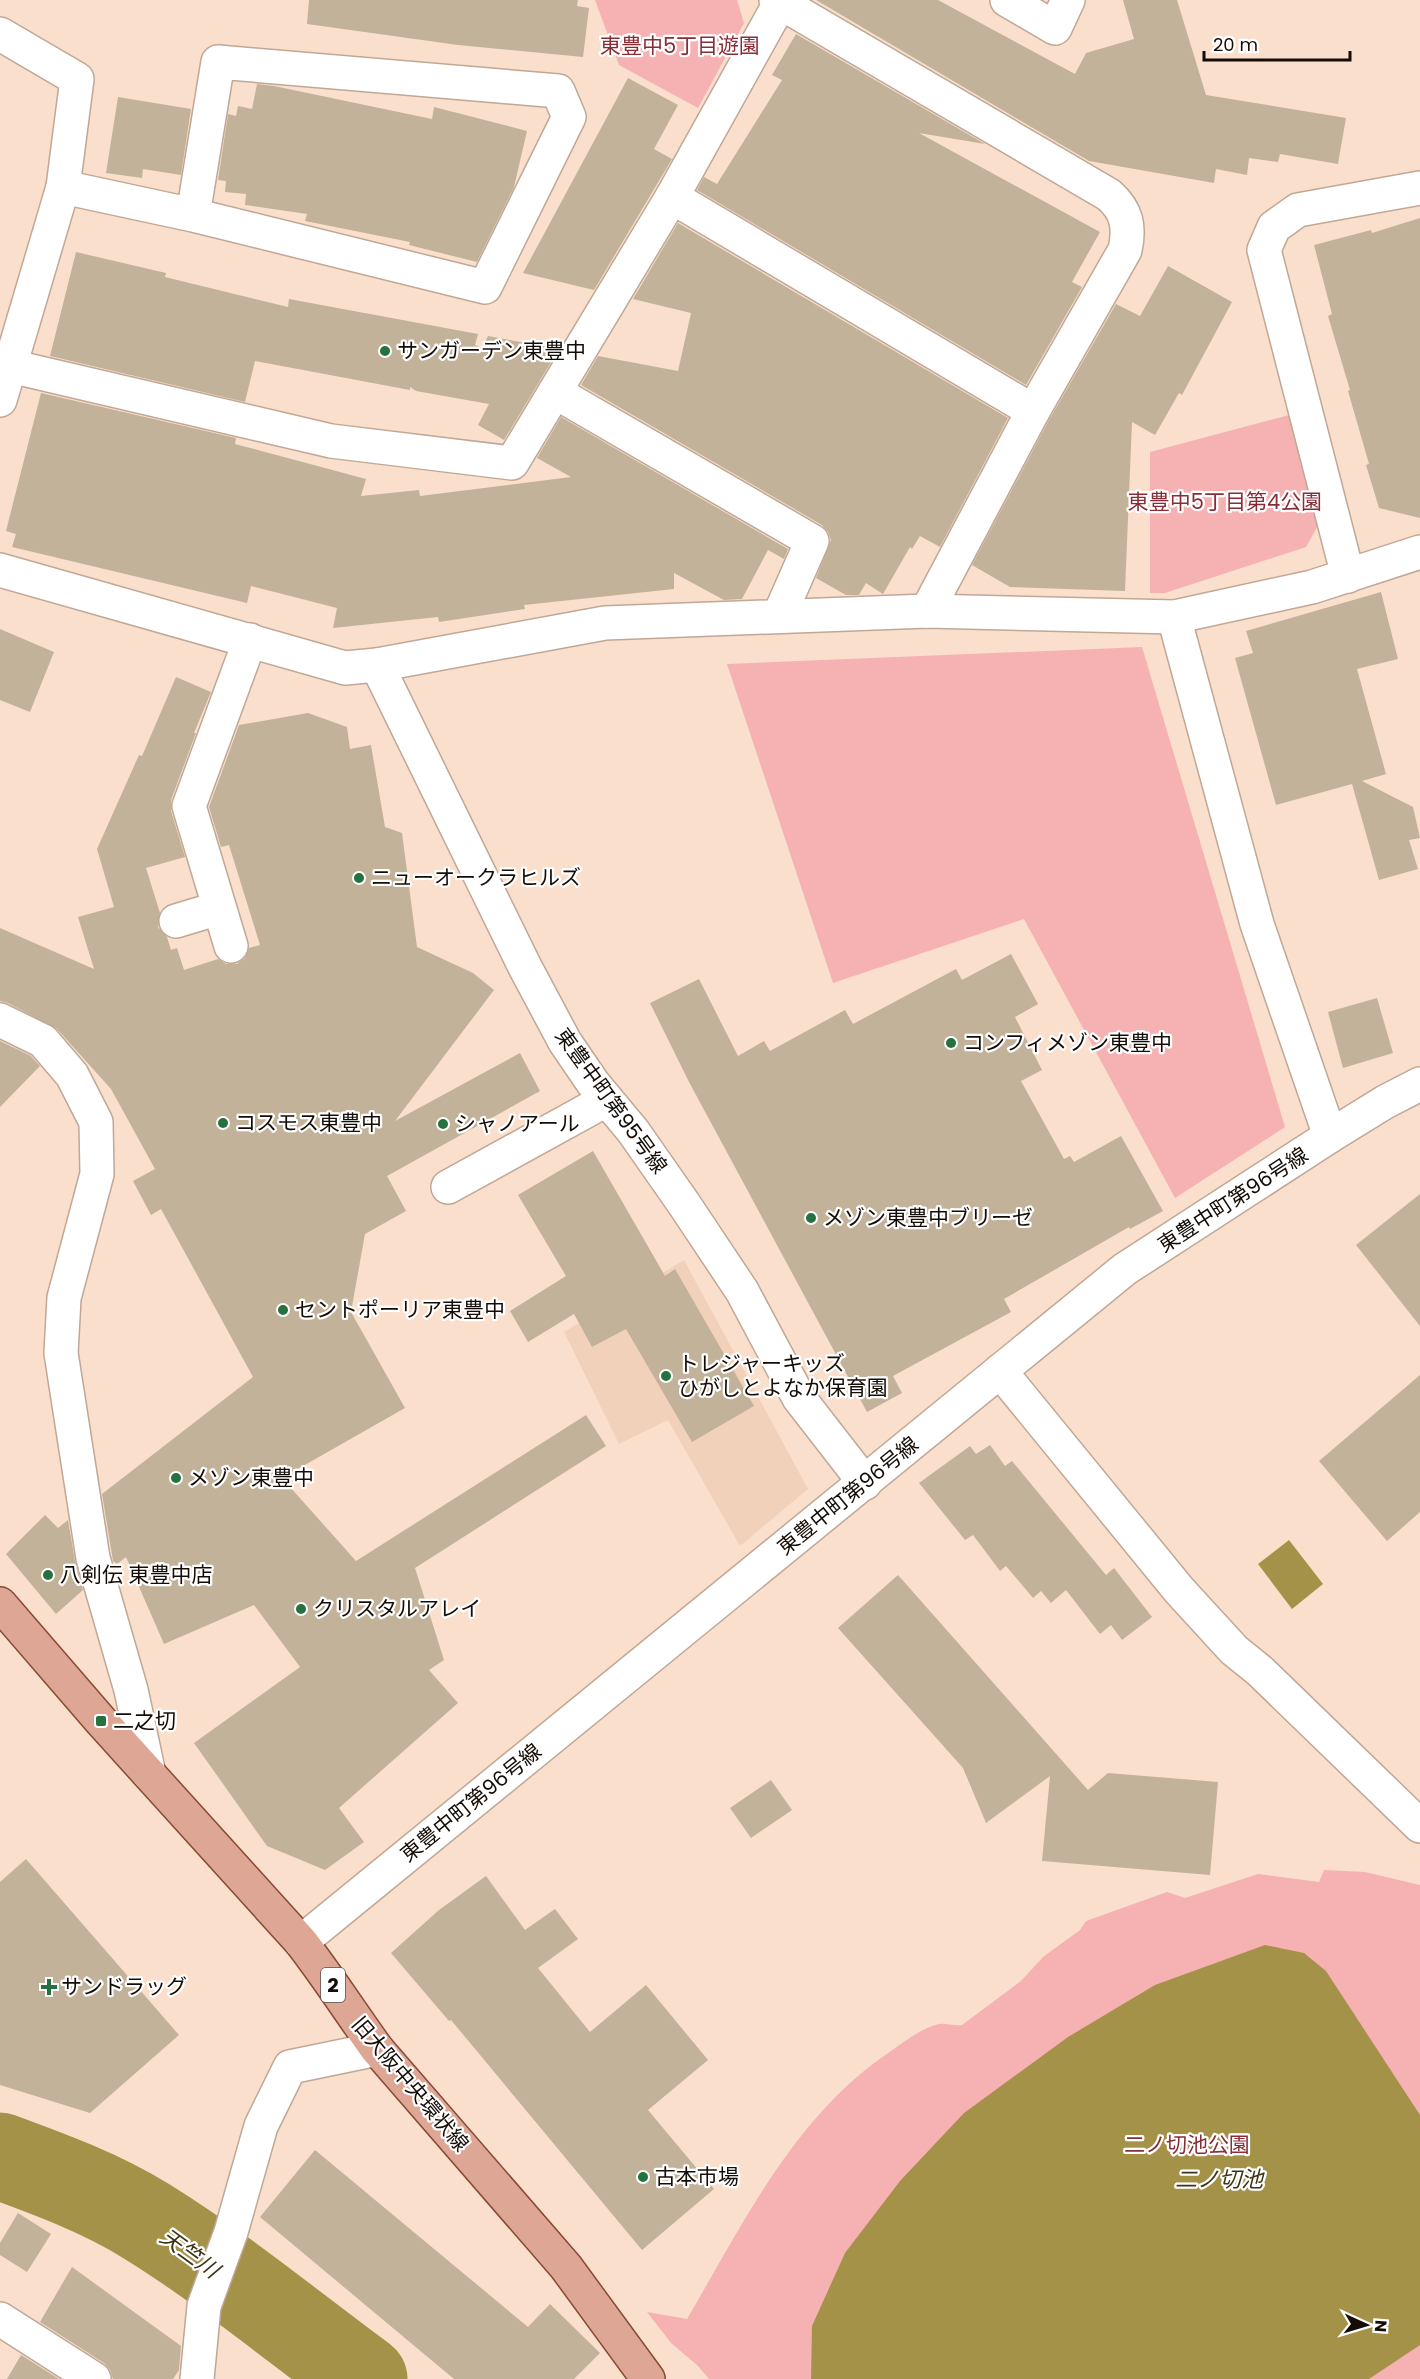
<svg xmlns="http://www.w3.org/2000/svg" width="1420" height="2379" font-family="Poppins,'Noto Sans JP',sans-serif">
  <rect width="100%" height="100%" fill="#fadfcd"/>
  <path fill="#f1d1ba" d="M684,1260L808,1489L740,1546L668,1420L619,1444L564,1332Z"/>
  <g fill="#f6b1b2">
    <path d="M595,0H737L744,23L698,108L619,65Z"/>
    <path d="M1293,414L1320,522L1306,547L1165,593H1150V452Z"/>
    <path d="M1142,647L1285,1127L1175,1198L1024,919L833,983L727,664Z"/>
    <path d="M1324,1870L1365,1872L1420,1885V2379H709L697,2365L671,2343L647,2312L687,2319C744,2222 795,2115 891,2051C905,2041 922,2028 939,2024C946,2023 954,2026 962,2025L1021,1981L1043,1957L1080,1930L1086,1921L1167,1892L1185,1898L1258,1874L1319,1882Z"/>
  </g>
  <g fill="#a59249">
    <path d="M1289,1540L1323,1584L1292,1609L1258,1564Z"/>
    <path d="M1265,1945L1304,1953L1326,1971L1420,2115V2345L1369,2379H811L812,2326L845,2253L900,2181L964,2113L1068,2037L1155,1985Z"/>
  </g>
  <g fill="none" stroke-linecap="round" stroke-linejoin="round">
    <path stroke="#a59249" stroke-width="87" d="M0,2156C49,2174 101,2193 146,2221C222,2268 292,2326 364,2379"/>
  </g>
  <g fill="#c3b29a">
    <path d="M309,0H578L577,6L589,8L583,57L458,45L307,24Z"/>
    <path d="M816,0H938L1075,74L1086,53L1134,39L1123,0H1177L1206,95L1346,118L1338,164L1280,154L1278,162L1249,158L1247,175L1216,169L1214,183L1089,161Z"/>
    <path d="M796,34L985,144L919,133L1100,232L1072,282L1082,287L1026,385L697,190L704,177L717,184L782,80L772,75Z"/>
    <path d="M628,78L678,105L654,149L672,159L594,290L523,273Z"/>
    <path d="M257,84L274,86L432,119L434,107L527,131L514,187L477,262L409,245L410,242L305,221L307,214L245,205L246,194L225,192L226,181L218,180L228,114L236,116L238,106L252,109Z"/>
    <path d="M118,97L191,109L181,175L143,169L142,178L106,173Z"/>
    <path d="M1420,218V518L1379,508L1366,465L1369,464L1348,391L1350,390L1328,316L1332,314L1314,245L1371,230L1372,233Z"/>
    <path d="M678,223L1008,418L940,547L920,536L912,549L910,547L883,594L866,583L859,595H846L816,578L831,540L828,532L822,525L581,385L598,356L678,371L691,313L633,299Z"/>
    <path d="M76,252L166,273L165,277L288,307L289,299L478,334L475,345L482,348L488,336L559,349L504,440L478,425L489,404L416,391L410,387V390L255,361L245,402L50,356Z"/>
    <path d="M1168,266L1232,302L1182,395L1179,393L1155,435L1132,422L1125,591L1010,587L972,565L1049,420L1116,304L1140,316Z"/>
    <path d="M41,393L236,438L235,444L366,479L361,496L419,490L420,496L571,477L537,458L561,417L788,549L784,559L768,550L742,599L724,600L674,573V589L524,605L525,609L439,622L438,617L333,628L337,608L251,586L247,603L12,547L16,534L6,531Z"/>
    <path d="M1381,592L1398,659L1357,669L1386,774L1362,781L1413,807L1420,838L1409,840L1418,869L1379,880L1352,784L1276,805L1235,658L1253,653L1246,631Z"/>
    <path d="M0,629L54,652L30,712L0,700Z"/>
    <path d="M176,677L211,692L194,733H196L171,800V811L185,857L146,868L160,913L158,927L167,937L171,950L177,948L184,970L218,959L226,964H237L245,958L249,948L260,945L229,845L221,847L209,807L239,725L308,713L347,727L350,749L371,745L385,827L402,833L417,947L473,973L494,990L395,1121L520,1053L540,1091L387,1176L406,1211L365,1234L351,1312L405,1408L282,1478L356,1561L586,1415L606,1446L415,1568L444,1660L429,1670L458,1703L339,1808L364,1842L325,1870L267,1846L194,1743L300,1667L254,1605L164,1644L126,1557L117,1564L113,1561L102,1494L253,1377L161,1209L151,1215L133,1181L155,1169L111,1089L57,1029L8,1003L0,1001V928L94,969L78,917L114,907L97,849L139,755L142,756Z"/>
    <path d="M1011,954L1038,1004L1015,1017L1042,1070L1021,1081L1064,1159L1070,1156L1074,1162L1121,1136L1163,1211L1130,1229L1129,1227L1004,1299L1011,1312L893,1376L902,1393L867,1412L689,1082L650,1003L699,979L738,1056L764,1041L770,1051L845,1010L853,1024L956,969L962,980Z"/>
    <path d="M1377,998L1393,1053L1343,1068L1328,1012Z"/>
    <path d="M0,1041L31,1056L40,1066L0,1107Z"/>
    <path d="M593,1151L665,1276L675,1269L754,1406L692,1442L626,1329L592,1347L574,1314L528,1342L510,1311L566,1276L518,1195Z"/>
    <path d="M1420,1194V1326L1356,1245Z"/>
    <path d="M1420,1375V1512L1387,1541L1319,1461Z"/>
    <path d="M990,1445L1005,1466L1012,1461L1106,1575L1114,1568L1152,1617L1122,1640L1111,1625L1100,1634L1066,1590L1051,1603L1041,1591L1033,1598L1006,1566L1000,1571L973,1535L965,1540L919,1483L970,1446L976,1454Z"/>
    <path d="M45,1515L58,1528L68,1520L75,1561L83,1590L56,1614L6,1554Z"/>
    <path d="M898,1575L1088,1790L1108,1773L1218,1782L1210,1875L1042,1861L1050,1776L986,1823L963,1768L838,1628Z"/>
    <path d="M771,1780L792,1810L751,1838L730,1808Z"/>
    <path d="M26,1859L179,2035L90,2113L0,2085V1882Z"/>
    <path d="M486,1876L525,1930L555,1909L578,1939L538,1968L590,2032L646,1985L708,2060L648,2110L714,2189L642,2250L451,2020L449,2021L391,1953L439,1910Z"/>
    <path d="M315,2150L528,2327L550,2304L600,2353L574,2379H454L260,2217Z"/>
    <path d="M18,2213L51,2234L27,2272L0,2255V2243Z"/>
    <path d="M72,2267L181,2346L179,2370L173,2379H113L110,2370L104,2363L40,2322Z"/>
    <path d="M21,2355L59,2379H7Z"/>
  </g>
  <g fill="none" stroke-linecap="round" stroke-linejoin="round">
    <g stroke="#c0a796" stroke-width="36">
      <g id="minor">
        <path d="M776,0L1109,195C1127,211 1130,227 1125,250L1033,411L927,611"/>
        <path d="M1007,0L1055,28L1068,0"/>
        <path d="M0,34L77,79L63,187L0,400"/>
        <path d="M63,187L193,215L485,287L569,117L558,91L218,62L193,215"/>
        <path d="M672,197L1033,411"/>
        <path d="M10,366L331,441L512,463L672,197L780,3"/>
        <path d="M555,392L812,541L779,616"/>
        <path d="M0,570L345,668L377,665L605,623L927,611L1174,617L1312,587L1420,552"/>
        <path d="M1348,576L1264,250L1274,227L1298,210L1420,188"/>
        <path d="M1174,617L1257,924L1330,1136"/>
        <path d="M377,665L525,967L565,1042L593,1083L633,1131L684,1204L742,1291L799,1398L865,1483"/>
        <path d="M176,921L219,908"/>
        <path d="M231,946L189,806L250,640"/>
        <path d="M0,1020L43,1041L72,1075L96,1122L97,1174L64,1298L61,1353L93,1558L131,1690L149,1774"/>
        <path d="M448,1187L606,1100"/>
        <path d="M1000,1371L1179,1590L1234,1650L1260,1671L1420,1826"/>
        <path d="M0,2319L94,2379"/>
        <path d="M197,2379L204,2306L231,2232L261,2126L290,2067L377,2049"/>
      </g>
    </g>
    <g stroke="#c0a796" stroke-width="36">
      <path id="tertiary" d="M301,1942L1125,1269L1330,1136L1385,1102L1420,1084"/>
    </g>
    <g stroke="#884935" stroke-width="36">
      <path id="primary" d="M0,1604L101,1721L301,1942C328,1977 351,2013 377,2049L566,2267L648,2379"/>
    </g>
    <use href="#minor" stroke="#fff" stroke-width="33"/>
    <use href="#tertiary" stroke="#fff" stroke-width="33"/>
    <use href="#primary" stroke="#dda695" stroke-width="33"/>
  </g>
  <g fill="#257140" stroke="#fff" stroke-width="2">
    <circle cx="385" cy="351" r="6"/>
    <circle cx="359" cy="878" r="6"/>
    <circle cx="951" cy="1043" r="6"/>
    <circle cx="223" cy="1123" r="6"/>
    <circle cx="443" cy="1124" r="6"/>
    <circle cx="811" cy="1218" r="6"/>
    <circle cx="283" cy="1310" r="6"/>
    <circle cx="666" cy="1376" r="6"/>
    <circle cx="176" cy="1478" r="6"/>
    <circle cx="48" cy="1575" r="6"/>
    <circle cx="301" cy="1609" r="6"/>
    <rect x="95" y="1715" width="12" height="12" rx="3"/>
    <path d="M46 1978h6v6h6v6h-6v6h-6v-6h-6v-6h6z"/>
    <circle cx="643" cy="2177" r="6"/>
  </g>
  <g text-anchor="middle" stroke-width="4.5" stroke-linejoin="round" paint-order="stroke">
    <rect fill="#fff" stroke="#5a5551" stroke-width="1.5" x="321" y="1968" width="24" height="34" rx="4.5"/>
    <g font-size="20" font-weight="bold" fill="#140c06">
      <text x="333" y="1992">2</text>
    </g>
    <g font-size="21" fill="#892c36" stroke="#fff">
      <text x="680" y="53">東豊中5丁目遊園</text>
      <text x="1225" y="509">東豊中5丁目第4公園</text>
      <text x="1187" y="2152">二ノ切池公園</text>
    </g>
    <g font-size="21" fill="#140c06" stroke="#fff" text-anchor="start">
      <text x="397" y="358">サンガーデン東豊中</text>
      <text x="371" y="885">ニューオークラヒルズ</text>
      <text x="963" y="1050">コンフィメゾン東豊中</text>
      <text x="235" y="1130">コスモス東豊中</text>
      <text x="455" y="1131">シャノアール</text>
      <text x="823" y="1225">メゾン東豊中ブリーゼ</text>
      <text x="295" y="1317">セントポーリア東豊中</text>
      <text x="678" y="1371">トレジャーキッズ<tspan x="678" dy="24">ひがしとよなか保育園</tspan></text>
      <text x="188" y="1485">メゾン東豊中</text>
      <text x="60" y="1582">八剣伝 東豊中店</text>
      <text x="313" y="1616">クリスタルアレイ</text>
      <text x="113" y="1728">二之切</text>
      <text x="61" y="1994">サンドラッグ</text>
      <text x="655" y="2184">古本市場</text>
    </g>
    <g font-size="21" fill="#140c06" stroke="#fff">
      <text transform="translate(611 1101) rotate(54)" y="7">東豊中町第95号線</text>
      <text transform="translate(1233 1200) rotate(-33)" y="7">東豊中町第96号線</text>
      <text transform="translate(848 1496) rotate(-39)" y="7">東豊中町第96号線</text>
      <text transform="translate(471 1803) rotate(-39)" y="7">東豊中町第96号線</text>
      <text transform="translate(410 2084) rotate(50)" y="7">旧大阪中央環状線</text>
    </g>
    <g font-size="22" font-style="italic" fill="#3d3413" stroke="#fff">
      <text x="1219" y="2187">二ノ切池</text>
      <text transform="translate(190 2253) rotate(36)" y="8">天竺川</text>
    </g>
  </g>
  <g transform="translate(1366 2325) rotate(94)" stroke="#ffffff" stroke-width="4.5" paint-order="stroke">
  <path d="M0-4.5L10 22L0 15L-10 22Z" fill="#140c06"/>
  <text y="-9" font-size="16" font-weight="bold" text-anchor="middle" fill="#140c06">N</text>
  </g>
  <path d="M1204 51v9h146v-9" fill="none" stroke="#140c06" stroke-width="3"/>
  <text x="1213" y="51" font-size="18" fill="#140c06" stroke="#ffffff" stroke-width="4.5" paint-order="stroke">20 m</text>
</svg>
